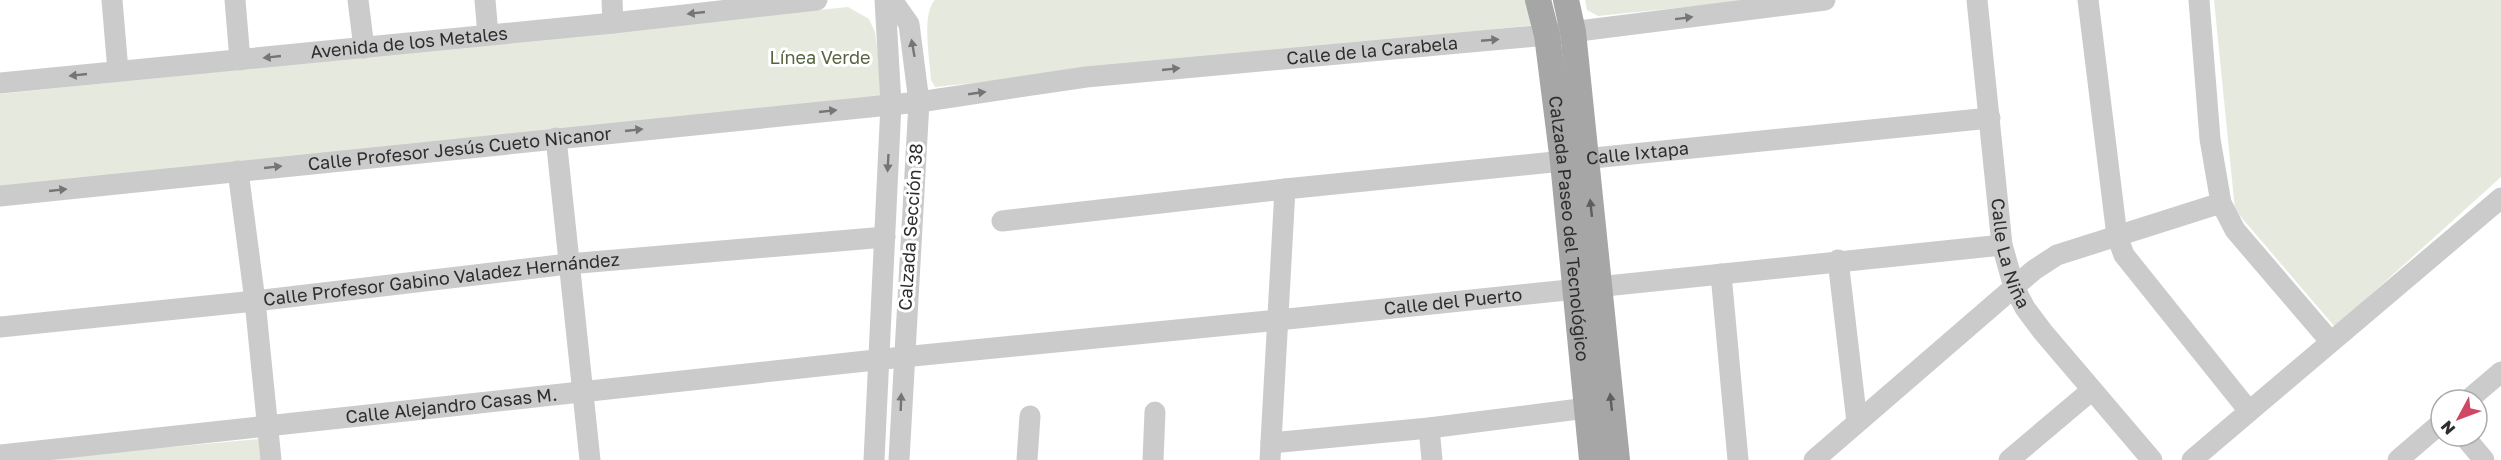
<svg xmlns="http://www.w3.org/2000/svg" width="2501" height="460" font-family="'Golos Text',sans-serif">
  <rect width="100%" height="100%" fill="#fff"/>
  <g fill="#e6eade">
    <path d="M935,0H1527L1535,25L935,87L931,80C930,60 921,14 935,0Z"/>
    <path d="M1585,0H1755L1598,16L1587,10Z"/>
    <path d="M2214,0H2501V177L2335,327L2235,210Z"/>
    <path d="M848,7L869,19L875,32L884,100L0,188V94Z"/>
    <path d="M259,439L261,460H30Z"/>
  </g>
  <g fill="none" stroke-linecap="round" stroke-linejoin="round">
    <g stroke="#cbcbcb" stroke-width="21">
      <path d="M112,0L118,71"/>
      <path d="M235,0L240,60"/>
      <path d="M358,0L364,48"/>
      <path d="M485,0L488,35"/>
      <path d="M612,0L613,23"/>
      <path d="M892,0L909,24L919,102L899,460"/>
      <path id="s1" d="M1977,0L2002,245L2014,287L2025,308L2043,332L2152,460"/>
      <path d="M2088,0L2117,236L2124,255L2249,411"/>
      <path d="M2199,0L2210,139L2221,203L2235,230L2330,341"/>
      <path id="s2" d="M0,83L613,23L817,0"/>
      <path d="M556,138L590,460"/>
      <path d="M238,171L255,301L271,460"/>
      <path id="s3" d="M0,196L919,102L1086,77L1547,35L1825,0"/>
      <path id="s4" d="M1002,221L1285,189L1990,118"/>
      <path d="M1838,260L1857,422"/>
      <path d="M1721,274L1738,460"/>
      <path id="s5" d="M0,327L255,301L568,264L885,237"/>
      <path d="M2468,400L2501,372"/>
      <path d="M1429,428L1432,460"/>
      <path d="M2464,436L2484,460"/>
      <path d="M1271,443L1429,428L1587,408"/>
      <path id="s6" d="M0,455L903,357L1278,320L2002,245"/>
      <path d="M874,460L891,104L885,0"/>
      <path d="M1027,460L1030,416"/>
      <path d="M1153,460L1155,412"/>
      <path d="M1270,460L1285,189"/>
      <path d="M1814,460L2034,270L2057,255L2221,203"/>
      <path d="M2009,460L2092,390"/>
      <path d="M2192,460L2501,198"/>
      <path d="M2398,460L2441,423"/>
    </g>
    <g stroke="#a6a6a6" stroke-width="26">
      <path id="s7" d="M1538,0L1547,35L1563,162L1592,460"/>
      <path d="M1566,0L1573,32L1617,460"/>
    </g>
  </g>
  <defs><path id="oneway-solid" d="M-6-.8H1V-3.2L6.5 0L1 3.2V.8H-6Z" transform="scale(1.5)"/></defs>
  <g fill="#757575">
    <use href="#oneway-solid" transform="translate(696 13) rotate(174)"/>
    <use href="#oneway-solid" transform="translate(1684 18) rotate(-7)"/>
    <use href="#oneway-solid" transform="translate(1490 40) rotate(-5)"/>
    <use href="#oneway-solid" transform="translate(913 48) rotate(-100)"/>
    <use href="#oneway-solid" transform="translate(272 57) rotate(174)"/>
    <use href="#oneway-solid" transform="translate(1171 69) rotate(-6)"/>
    <use href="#oneway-solid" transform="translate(78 75) rotate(174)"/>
    <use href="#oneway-solid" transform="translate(977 93) rotate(-8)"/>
    <use href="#oneway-solid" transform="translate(828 111) rotate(-6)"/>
    <use href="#oneway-solid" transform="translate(634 130) rotate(-6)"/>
    <use href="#oneway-solid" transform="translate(888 163) rotate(93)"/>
    <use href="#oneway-solid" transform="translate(273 167) rotate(-6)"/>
    <use href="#oneway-solid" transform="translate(58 190) rotate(-6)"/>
    <use href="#oneway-solid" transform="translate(901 402) rotate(-88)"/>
  </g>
  <g fill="#5e5e5e">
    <use href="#oneway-solid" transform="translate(1591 208) rotate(-96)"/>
    <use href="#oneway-solid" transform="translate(1611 402) rotate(-96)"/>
  </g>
  <g text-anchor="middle" stroke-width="6" stroke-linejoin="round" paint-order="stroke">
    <g font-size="18" fill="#2e2e2e" stroke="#fff">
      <text dy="6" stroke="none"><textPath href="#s2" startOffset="411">Avenida de los Metales</textPath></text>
      <text dy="6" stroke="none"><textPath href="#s3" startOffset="1380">Calle de la Carabela</textPath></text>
      <text dy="6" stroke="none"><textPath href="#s3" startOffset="462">Calle Profesor Jesús Cueto Nicanor</textPath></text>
      <text dy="6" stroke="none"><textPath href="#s4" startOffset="639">Calle Ixtapa</textPath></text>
      <text transform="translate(911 227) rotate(-86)" y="6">Calzada Sección 38</text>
      <text dy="6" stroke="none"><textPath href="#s7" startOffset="231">Calzada Paseo del Tecnológico</textPath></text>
      <text dy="6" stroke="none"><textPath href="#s1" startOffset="256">Calle La Niña</textPath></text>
      <text dy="6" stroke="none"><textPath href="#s5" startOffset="444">Calle Profesor Gabino Valadez Hernández</textPath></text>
      <text dy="6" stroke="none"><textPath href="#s6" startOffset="1461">Calle del Puerto</textPath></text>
      <text dy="6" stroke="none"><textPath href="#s6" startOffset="454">Calle Alejandro Casas M.</textPath></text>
    </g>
    <g font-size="18" fill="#566441" stroke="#fff">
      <text x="820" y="64">Línea Verde</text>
    </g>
  </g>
  <g transform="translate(2459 418) rotate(229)"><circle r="28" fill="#ffffff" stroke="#ababab" stroke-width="1.5"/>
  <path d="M0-4.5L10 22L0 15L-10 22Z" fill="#cf4763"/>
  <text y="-9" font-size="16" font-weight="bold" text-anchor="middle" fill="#2e2e2e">N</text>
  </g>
</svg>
